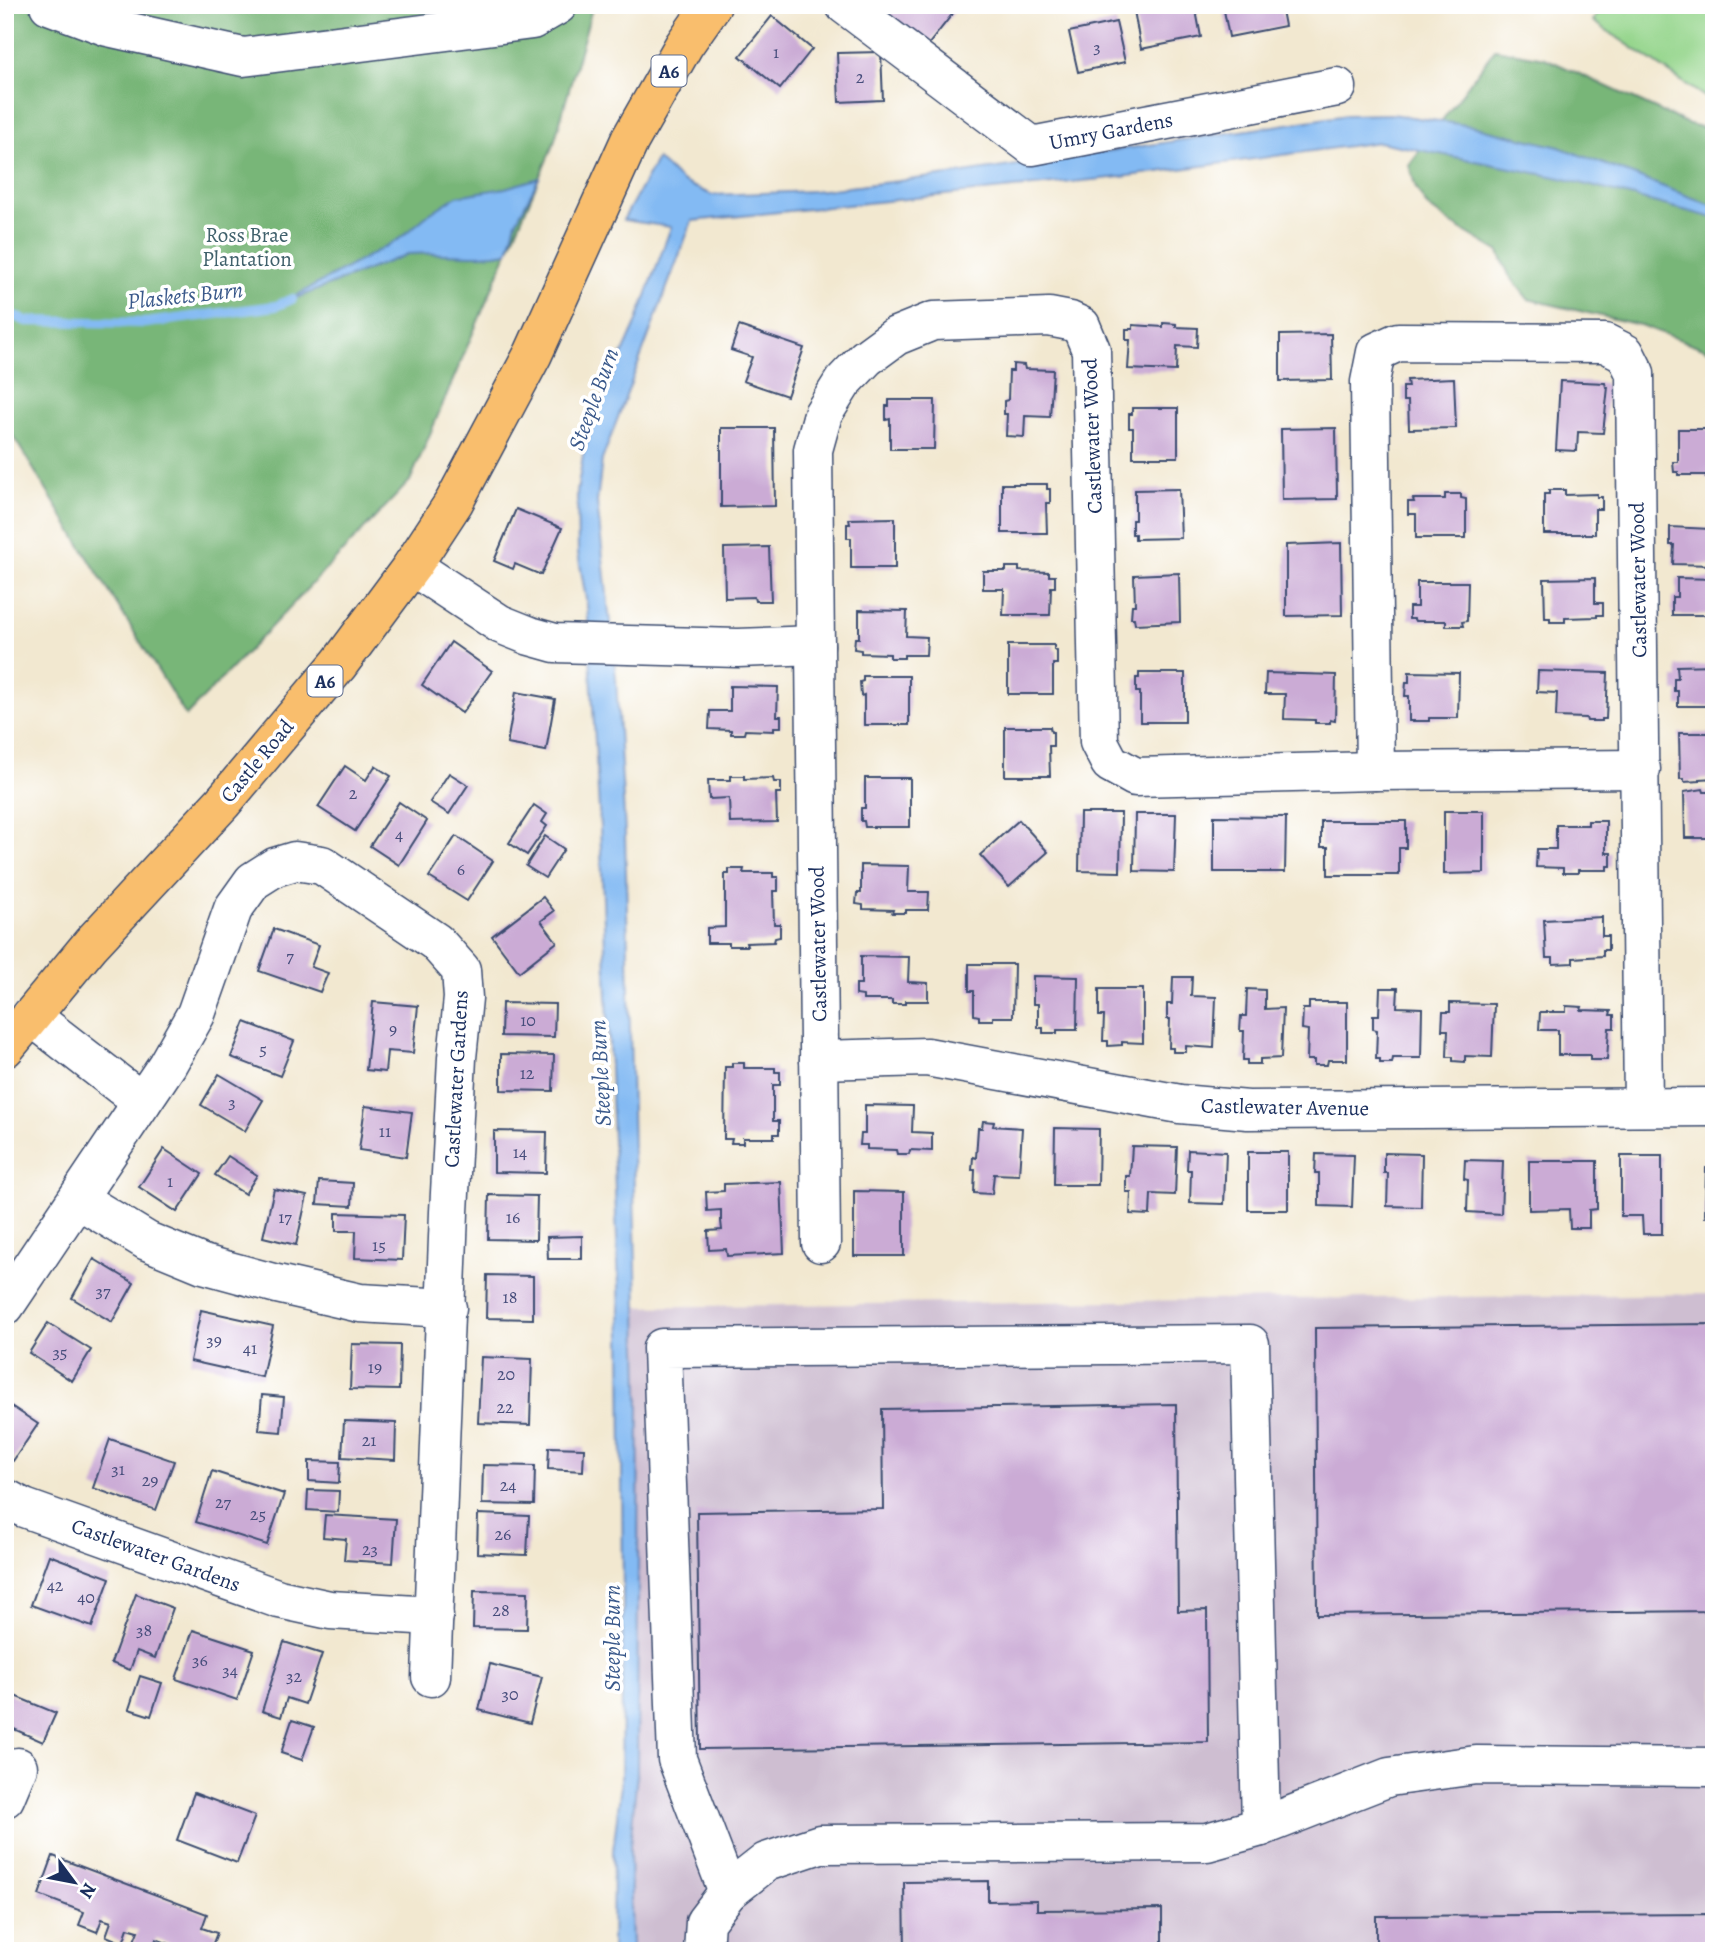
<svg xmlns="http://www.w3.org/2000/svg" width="1719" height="1956" font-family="Alegreya,serif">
  <rect width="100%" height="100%" fill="#fff"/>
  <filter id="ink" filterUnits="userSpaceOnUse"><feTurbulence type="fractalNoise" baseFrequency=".0143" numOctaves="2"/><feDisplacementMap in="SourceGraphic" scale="14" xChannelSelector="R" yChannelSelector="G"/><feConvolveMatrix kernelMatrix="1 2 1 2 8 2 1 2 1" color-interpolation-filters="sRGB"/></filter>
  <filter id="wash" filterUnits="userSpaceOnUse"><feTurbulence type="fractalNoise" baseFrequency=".00686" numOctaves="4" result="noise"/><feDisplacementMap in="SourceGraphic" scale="28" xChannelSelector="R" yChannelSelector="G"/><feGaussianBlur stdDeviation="1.57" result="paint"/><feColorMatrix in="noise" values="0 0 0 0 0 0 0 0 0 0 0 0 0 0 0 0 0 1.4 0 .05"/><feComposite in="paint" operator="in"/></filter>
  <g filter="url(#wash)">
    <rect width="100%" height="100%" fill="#f2e8d0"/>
    <path fill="#cebed1" d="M1714,1294V1951H612L613,1851L621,1790L625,1307Z"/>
    <path fill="#95d58c" stroke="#588275" stroke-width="2" d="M1603,5H1714V103L1593,21Z"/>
    <g fill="#78b678" stroke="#4a726b" stroke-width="2">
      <path d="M5,5H593L554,143L410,481L186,716L5,423Z"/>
      <path d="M1495,49L1545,58L1686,123L1714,131V352L1640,325L1528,299L1509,275L1499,252L1452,224L1427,206L1416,188L1409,165Z"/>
    </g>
    <g fill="#83baf3" stroke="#4f74a8" stroke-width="2">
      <path d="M1391,114L1472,126L1559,147L1714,206V218L1561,178L1379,142L1121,177L692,221L602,460L597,502L616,678L625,833L639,1387L637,1774L630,1846L632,1951H612L613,1851L621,1784L623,1602L621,1336L600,827L587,605L578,553L577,492L583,455L596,413L635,326L671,227L623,220L657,159L683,182L712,195L815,191L957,174L1347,115Z"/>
      <path d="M539,178L516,222L508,252C473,259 442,251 408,254L281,304L399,239L429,214L457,196L505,188Z"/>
    </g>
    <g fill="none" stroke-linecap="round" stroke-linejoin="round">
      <path stroke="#83baf3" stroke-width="10" d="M5,312L26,321L146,323L276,306L292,299"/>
    </g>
    <g id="blocks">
      <g fill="#cbabd5">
        <path d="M877,5H954L957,8L928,45Z"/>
        <path d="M1133,5H1195L1201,37L1141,49Z"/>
        <path d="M1223,5H1281L1285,26L1229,37Z"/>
        <path d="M772,16L812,49L780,89L740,56Z"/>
        <path d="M1116,22L1125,62L1078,72L1069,32Z"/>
        <path d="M881,52L883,100L839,102L837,53Z"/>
        <path d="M1163,323L1176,324V327L1198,328L1197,347L1177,346L1176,371L1128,369L1130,340H1126V329H1133V325L1163,327Z"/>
        <path d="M739,326L804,348L787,396L743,381L752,357L731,350Z"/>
        <path d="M1331,334L1332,380L1280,381V335Z"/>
        <path d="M1013,364L1024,365L1025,369L1053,370L1050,417L1025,416L1024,437L1006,436L1007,414H1004V401L1008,400L1009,371H1013Z"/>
        <path d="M1454,378L1456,428L1409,429L1408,401H1403V387H1408L1407,380Z"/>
        <path d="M1560,381L1605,383L1606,387H1608L1603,433L1578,432L1577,451L1556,450Z"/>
        <path d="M889,400H935L934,449H890V419L886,420V406H889Z"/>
        <path d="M1132,408H1178V457H1133V428H1129V414H1132Z"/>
        <path d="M721,428H774L775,506L721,507Z"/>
        <path d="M1336,428L1337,499L1282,500L1281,429Z"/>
        <path d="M1678,429H1714V478H1706L1707,475H1678V472H1674L1673,462H1678Z"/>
        <path d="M1002,484H1047V489H1050V503H1046L1047,533H1002Z"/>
        <path d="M1179,489L1181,538L1135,539V534H1132V520H1135V490Z"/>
        <path d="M1549,490H1565V495L1597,494V497H1602V509H1595V534H1544V494H1549Z"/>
        <path d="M1445,494H1461V498L1466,499V538H1416V514H1408V502H1414L1413,499H1445Z"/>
        <path d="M516,509L562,528L541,575L515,564L513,569L494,561Z"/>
        <path d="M895,518V568H851V538H847V524H850L849,519Z"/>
        <path d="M1711,524H1714V565L1673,564L1674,545H1670V527L1710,529Z"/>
        <path d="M1341,543L1342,615L1286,616V545Z"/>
        <path d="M769,547L771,601H755L754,597L725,598L724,548Z"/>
        <path d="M1006,567H1019V571L1049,572V576H1055V587H1051L1050,615H1003L1004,589H983V571H1006Z"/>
        <path d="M1179,573L1180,622L1135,624L1134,618H1131L1132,605H1135L1134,575Z"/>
        <path d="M1595,578V603H1603V615H1597V617L1565,618V622H1550V618H1545L1544,579Z"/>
        <path d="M1677,578L1714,579V615H1672V597H1677Z"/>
        <path d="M1417,582H1468L1467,621L1462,622L1463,626H1446V621H1415L1414,619H1409V607H1417Z"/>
        <path d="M859,610L907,611L906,636L927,637L926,655H904V658H890V654L861,653V650L854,649L855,638H859Z"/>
        <path d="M451,642L492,671L462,713L422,685Z"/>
        <path d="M1008,645H1054V650L1057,651V664H1053V694H1008Z"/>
        <path d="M1714,665V706H1678V691H1674V678H1678L1677,666Z"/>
        <path d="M1538,671L1608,673L1606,719H1602V721H1587L1586,718L1556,717L1557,693L1537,692Z"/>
        <path d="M1409,672L1459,673L1458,718H1429V721H1409V696H1405L1406,682H1409Z"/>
        <path d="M1139,673H1185V722H1140V692H1136V678H1139Z"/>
        <path d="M1266,673L1336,675L1335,721L1330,720V723H1315V720L1284,719L1285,694H1265Z"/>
        <path d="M863,676H909V725H864V695L861,696L860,682L863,681Z"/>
        <path d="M730,686L778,687L777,716H781V727H774V731L745,730L744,734H731V730L709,729L710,711H730Z"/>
        <path d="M516,692L555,699L546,751L507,744Z"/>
        <path d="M1005,727H1050L1051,732H1053V746H1049L1050,776H1005Z"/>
        <path d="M1679,733H1714V778L1700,779V781L1684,782V779H1680Z"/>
        <path d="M345,766L366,780L375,766L391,776L355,831L318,807Z"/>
        <path d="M449,773L468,785L449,814L430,802Z"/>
        <path d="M731,776H744V779L773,778L774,782H781V793H776L777,822L730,823L729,798L709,799L708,780H731Z"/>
        <path d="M865,778H910V827H865L864,821H861V808H865Z"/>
        <path d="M1703,789L1704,792H1714V838H1685L1684,792Z"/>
        <path d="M399,802L427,821L399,865L370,846Z"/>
        <path d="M534,805L547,814L542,822L547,826L527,855L509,843Z"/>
        <path d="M1444,811H1484V873L1444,874Z"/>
        <path d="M1080,813H1121L1120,872L1079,871Z"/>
        <path d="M1135,814H1176L1174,872L1134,871Z"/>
        <path d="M1214,816L1286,817L1285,872H1214Z"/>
        <path d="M1019,820L1048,852L1009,887L980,855Z"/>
        <path d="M1321,821H1406V848H1399V875H1328V847H1321Z"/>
        <path d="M1588,821H1606V853H1611V866H1607V870H1578V873H1563V868L1536,867L1537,849H1556V825H1588Z"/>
        <path d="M456,836L493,861L467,901L429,877Z"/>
        <path d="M545,836L564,849L545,878L526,866Z"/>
        <path d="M861,865L909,866L908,892H929L928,910H906V913H892L893,910L863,909V905L856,904L857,893H861Z"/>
        <path d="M729,869H744L743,873H773V877H778V891H773L774,924H780V937L775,938L774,942L746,943L747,946H729V943H707V928L725,927V874H729Z"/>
        <path d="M543,897L554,911L541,921L557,942L519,972L492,936Z"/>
        <path d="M1602,917V936H1608V950H1603V956L1573,958V963L1553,964V958H1546L1544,920Z"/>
        <path d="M274,929L319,945L311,967L328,973L320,992L259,971Z"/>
        <path d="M861,956L909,957L908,982L928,983V1001H905V1004H892V1000H863V996L856,995V984H861Z"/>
        <path d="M969,964H1014L1013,1017H993V1020H979V1016L974,1015V991H969Z"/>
        <path d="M1033,976L1078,977L1077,1030H1057V1033H1043V1028H1038V1004H1033Z"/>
        <path d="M1173,977H1192L1191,996L1216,997L1214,1048L1186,1046V1052H1173V1048H1169L1170,1019H1167V1004H1172Z"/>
        <path d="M1380,988H1398L1397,1007L1422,1008L1421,1058H1393L1392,1063H1380V1059H1376L1377,1030L1373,1029V1015H1379Z"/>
        <path d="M1099,989H1143V1043L1122,1042V1045L1108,1046V1041H1103L1104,1016H1099Z"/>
        <path d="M1247,989L1265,990V1009L1283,1008L1281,1058L1260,1059V1064H1247V1060H1243L1244,1031H1240L1241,1016H1246Z"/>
        <path d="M373,1002L418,1006L413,1053L387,1051L385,1072L366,1070Z"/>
        <path d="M1309,1002H1347V1060H1328L1327,1065H1314V1060H1307L1308,1030L1302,1029L1303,1009H1309Z"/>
        <path d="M502,1003L555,1004L554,1037L501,1036Z"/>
        <path d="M1450,1003L1494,1004L1492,1057L1465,1056V1062L1453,1061V1057H1447L1448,1030H1442L1443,1012H1450Z"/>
        <path d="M1566,1006L1582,1007L1581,1010L1611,1011L1610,1015H1614V1028H1609L1607,1060H1590V1055H1558V1030H1539L1540,1012H1566Z"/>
        <path d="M245,1022L294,1041L280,1076L231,1057Z"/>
        <path d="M501,1054L554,1055L553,1091L501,1090Z"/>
        <path d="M732,1063H744V1068H775V1072H780V1085H773V1121H779V1134H774V1138H743V1143H731L732,1139H724L725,1067H732Z"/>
        <path d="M219,1074L263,1100L245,1131L201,1105Z"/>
        <path d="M865,1105L913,1106L912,1132L932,1133V1151L910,1150L909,1154H897L896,1150L867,1149V1145H860L861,1134H865Z"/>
        <path d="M365,1106L412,1112L406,1157L359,1150Z"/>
        <path d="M983,1121L994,1122L993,1126L1022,1128L1019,1175L994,1174L992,1194L974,1193L975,1170H972L973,1157L976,1158L978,1128H982Z"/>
        <path d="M1055,1128L1099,1129L1098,1185H1054Z"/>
        <path d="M494,1131L547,1132L546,1173L494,1172Z"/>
        <path d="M1132,1146L1177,1147L1175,1195L1151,1194L1150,1215L1130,1214L1131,1192H1126V1176H1130Z"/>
        <path d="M164,1149L202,1174L177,1212L139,1187Z"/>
        <path d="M1188,1150L1226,1152L1224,1204L1190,1203L1191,1170H1187Z"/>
        <rect x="1248" y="1152" width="40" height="58"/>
        <path d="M1384,1153L1422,1154L1421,1207L1387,1206L1388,1173H1384Z"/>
        <path d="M1316,1154L1354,1155L1352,1207L1319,1206V1173H1315Z"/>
        <path d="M228,1156L257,1175L245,1194L215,1175Z"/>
        <path d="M1621,1156H1662V1234H1643L1642,1216H1621Z"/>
        <path d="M1465,1160L1503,1161L1501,1214L1467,1212L1468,1180L1464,1179Z"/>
        <path d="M1529,1161H1597V1209L1589,1210V1228H1570L1569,1209L1529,1210Z"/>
        <path d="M1706,1168H1714V1217H1705Z"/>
        <path d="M319,1181L353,1183L352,1206L317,1204Z"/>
        <path d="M781,1182L784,1253L727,1256L726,1249L709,1250L708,1231L722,1230L721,1221V1210L707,1211L706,1192L724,1191V1184Z"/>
        <path d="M274,1189L307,1196L296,1245L263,1237Z"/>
        <path d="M854,1191L904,1192V1256H854Z"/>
        <path d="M489,1195L537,1196L536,1240L488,1239Z"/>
        <path d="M336,1213L404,1215L402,1260L355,1258L356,1231H336Z"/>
        <path d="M582,1236V1259H548L547,1237Z"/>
        <path d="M94,1259L134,1283L112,1322L72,1298Z"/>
        <path d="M487,1275L533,1276V1319L486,1318Z"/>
        <path d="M201,1310L273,1326L262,1377L190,1361Z"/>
        <path d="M48,1323L91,1350L72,1381L29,1353Z"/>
        <path d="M1714,1324V1611L1317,1615L1315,1328Z"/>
        <path d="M352,1344L400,1345L399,1390L350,1389Z"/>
        <path d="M481,1357L532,1359L530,1425L478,1423Z"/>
        <path d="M262,1395L284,1397L281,1432L259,1430Z"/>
        <path d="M5,1402L38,1424L13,1461L5,1456Z"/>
        <path d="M1176,1404L1178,1611L1207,1610L1208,1742L700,1749L697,1512L883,1509L882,1409Z"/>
        <path d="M344,1421L396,1423L395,1460L342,1457Z"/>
        <path d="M110,1439L174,1461L156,1510L93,1488Z"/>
        <path d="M549,1447L584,1448L583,1471L548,1469Z"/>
        <path d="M309,1461L340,1462L339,1483L309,1481Z"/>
        <path d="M483,1465L535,1466L534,1505L482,1504Z"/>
        <path d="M212,1471L284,1494L267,1545L196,1522Z"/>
        <path d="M308,1490L339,1491L338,1512L307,1510Z"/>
        <path d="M478,1514L529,1516L527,1555L477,1553Z"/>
        <path d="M325,1515L396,1519L393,1563L344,1560L346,1539L323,1537Z"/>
        <path d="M49,1555L110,1578L92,1627L31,1605Z"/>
        <path d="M474,1591L528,1592L527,1629L473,1628Z"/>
        <path d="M136,1594L173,1608L155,1658L137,1651L130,1670L111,1663Z"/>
        <path d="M193,1630L254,1650L237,1700L176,1679Z"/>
        <path d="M284,1642L322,1654L305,1704L287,1698L281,1717L262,1711Z"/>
        <path d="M490,1664L542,1677L530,1723L479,1710Z"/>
        <path d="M140,1676L162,1683L151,1716L129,1709Z"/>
        <path d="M5,1692L56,1713L43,1742L5,1725Z"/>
        <path d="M292,1720L314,1727L302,1760L281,1753Z"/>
        <path d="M194,1793L255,1816L237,1863L177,1840Z"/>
        <path d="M53,1856L207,1914L202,1928L217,1933L211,1948L196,1943L193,1951H189L156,1939L152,1951H145L132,1946L138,1931L128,1928L123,1943L106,1936L111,1922L102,1919L97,1932L79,1925L84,1912L39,1895Z"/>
        <path d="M988,1881V1901L1037,1900V1910L1162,1909V1951H905L904,1882Z"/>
        <path d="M1714,1914V1951H1376V1916Z"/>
      </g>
    </g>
  </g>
  <g filter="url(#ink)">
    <use href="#blocks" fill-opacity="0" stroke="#3b4b6f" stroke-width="2"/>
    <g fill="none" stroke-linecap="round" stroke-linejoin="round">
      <g stroke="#3b4b6f" stroke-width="41">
        <g id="minor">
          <path d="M49,5L108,27L243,57L532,20L558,5"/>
          <path d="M845,5L1032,146L1337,87"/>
          <path d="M412,566L500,624L530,636L555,643L738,648L815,645"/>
          <path d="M1375,771L1370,382L1376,352L1398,342L1605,343L1625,353L1635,373L1643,1107"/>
          <path d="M31,1016L142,1102"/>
          <path d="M819,1060L927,1057L1180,1104L1248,1110L1714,1107"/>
          <path d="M78,1199L147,1241L203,1264L277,1284L360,1303L447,1308"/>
          <path d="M821,1243L813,450L823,414L843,382L866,358L896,336L933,321L1049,317L1070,321L1081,326L1091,350L1099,742L1110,763L1135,777L1375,771L1641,769"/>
          <path d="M5,1306L167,1065L196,1014L233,909L253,881L275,867L295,861L322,865L436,942L461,970L463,998L457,1058L449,1212L431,1677"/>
          <path d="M5,1498L24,1508L279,1599L330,1610L434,1616"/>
          <path d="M5,1798L18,1767"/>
          <path d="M728,1892L677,1759L662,1348L1250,1344L1261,1827"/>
          <path d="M703,1951L705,1922L728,1892L766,1862L820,1844L1207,1842L1261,1827L1389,1777L1476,1765L1714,1767"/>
        </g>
      </g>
      <g stroke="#3b4b6f" stroke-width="41">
        <path id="major" d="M5,1048L91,944L223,802L339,664L412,566L454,502L533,354L630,140L684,45L712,5"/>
      </g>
      <use href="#minor" stroke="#fff" stroke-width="38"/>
      <use href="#major" stroke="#f9be6d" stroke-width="38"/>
    </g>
  </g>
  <g text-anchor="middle" stroke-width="7" stroke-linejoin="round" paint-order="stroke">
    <g font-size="18" fill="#474e7c">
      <text x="1097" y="53">3</text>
      <text x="776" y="58">1</text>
      <text x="860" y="83">2</text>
      <text x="353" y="799">2</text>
      <text x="399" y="840">4</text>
      <text x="461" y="875">6</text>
      <text x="290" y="962">7</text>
      <text x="528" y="1026">10</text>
      <text x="393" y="1035">9</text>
      <text x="263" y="1055">5</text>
      <text x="527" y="1079">12</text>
      <text x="232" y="1108">3</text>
      <text x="385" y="1137">11</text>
      <text x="520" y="1158">14</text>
      <text x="170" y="1187">1</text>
      <text x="285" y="1223">17</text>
      <text x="513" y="1223">16</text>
      <text x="379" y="1251">15</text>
      <text x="103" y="1297">37</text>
      <text x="510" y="1303">18</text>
      <text x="214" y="1346">39</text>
      <text x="250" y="1354">41</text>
      <text x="60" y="1358">35</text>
      <text x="375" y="1373">19</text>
      <text x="506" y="1380">20</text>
      <text x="505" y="1413">22</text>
      <text x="369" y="1446">21</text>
      <text x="118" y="1475">31</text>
      <text x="150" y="1486">29</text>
      <text x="508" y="1491">24</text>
      <text x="223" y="1508">27</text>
      <text x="258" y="1520">25</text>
      <text x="503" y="1540">26</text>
      <text x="370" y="1555">23</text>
      <text x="55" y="1591">42</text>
      <text x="86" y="1603">40</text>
      <text x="501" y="1616">28</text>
      <text x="144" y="1636">38</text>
      <text x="200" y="1666">36</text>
      <text x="230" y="1676">34</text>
      <text x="294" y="1682">32</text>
      <text x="510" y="1700">30</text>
    </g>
    <g fill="#fff" stroke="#5f6d8e" stroke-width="2">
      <rect x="651.5" y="55.5" width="35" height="31" rx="5"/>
      <rect x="307.5" y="665.5" width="35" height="31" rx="5"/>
    </g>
    <g font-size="19" font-weight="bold" fill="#1b2f5e">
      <text x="669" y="78">A6</text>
      <text x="325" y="688">A6</text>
    </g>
    <g font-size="21" fill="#1b2f5e" stroke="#fff">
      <text transform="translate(1111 131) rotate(-11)" y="7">Umry Gardens</text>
      <text transform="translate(1092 436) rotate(-92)" y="7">Castlewater Wood</text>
      <text transform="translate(1638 580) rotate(-91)" y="7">Castlewater Wood</text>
      <text transform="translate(257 761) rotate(-50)" y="7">Castle Road</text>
      <text transform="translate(818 944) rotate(-91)" y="7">Castlewater Wood</text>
      <text transform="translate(456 1079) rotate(-87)" y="7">Castlewater Gardens</text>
      <text transform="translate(1285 1107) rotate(1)" y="7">Castlewater Avenue</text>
      <text transform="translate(156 1555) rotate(20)" y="7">Castlewater Gardens</text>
    </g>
    <g font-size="21" fill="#40616c" stroke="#fff">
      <text x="247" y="242">Ross Brae<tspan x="247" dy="24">Plantation</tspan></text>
    </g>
    <g font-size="23" font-style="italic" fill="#3a598b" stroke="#fff">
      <text transform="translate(185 295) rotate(-6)" y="8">Plaskets Burn</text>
      <text transform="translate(593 399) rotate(-70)" y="8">Steeple Burn</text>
      <text transform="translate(600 1073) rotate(-93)" y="8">Steeple Burn</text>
      <text transform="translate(612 1638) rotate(-90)" y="8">Steeple Burn</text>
    </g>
  </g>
  <rect width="1719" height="1956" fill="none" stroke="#fff" stroke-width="28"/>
  <g transform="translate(74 1882) rotate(122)" stroke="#ffffff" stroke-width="5" paint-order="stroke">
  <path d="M0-5L12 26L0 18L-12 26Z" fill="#1b2f5e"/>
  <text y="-10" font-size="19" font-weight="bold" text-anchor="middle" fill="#1b2f5e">N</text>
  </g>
</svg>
